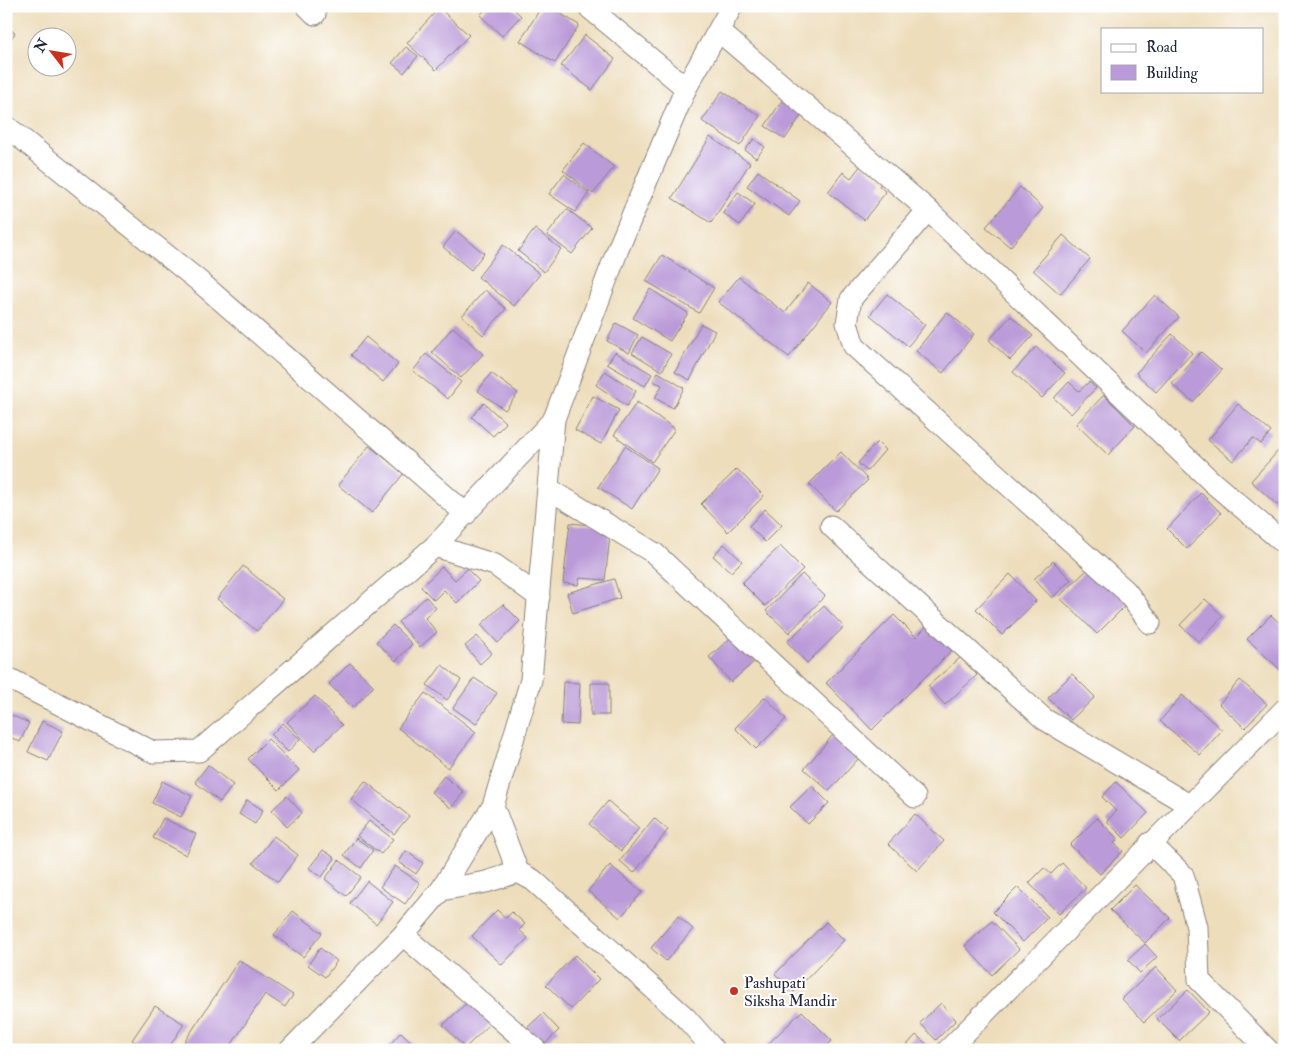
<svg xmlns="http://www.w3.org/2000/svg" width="1291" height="1056" font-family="'IM FELL Double Pica',serif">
  <rect width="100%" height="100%" fill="#fff"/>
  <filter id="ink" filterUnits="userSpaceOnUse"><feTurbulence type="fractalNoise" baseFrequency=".02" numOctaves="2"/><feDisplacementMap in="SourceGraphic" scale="10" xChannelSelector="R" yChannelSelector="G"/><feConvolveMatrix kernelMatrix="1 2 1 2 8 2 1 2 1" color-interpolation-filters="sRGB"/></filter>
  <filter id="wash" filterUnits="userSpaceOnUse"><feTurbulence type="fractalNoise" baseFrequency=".0096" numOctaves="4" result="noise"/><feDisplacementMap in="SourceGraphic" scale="20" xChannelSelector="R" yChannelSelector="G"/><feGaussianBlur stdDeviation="1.12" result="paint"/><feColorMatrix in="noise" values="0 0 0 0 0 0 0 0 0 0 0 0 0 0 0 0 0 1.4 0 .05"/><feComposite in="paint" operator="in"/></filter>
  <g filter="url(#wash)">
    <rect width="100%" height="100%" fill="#edddbb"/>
    <g id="blocks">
      <g fill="#ba9ad8">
        <path d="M489,6H511L521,16L502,36L480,15Z"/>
        <path d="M542,6H548L579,25L555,63L520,41Z"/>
        <path d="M439,8L469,35L436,70L407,43Z"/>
        <path d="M6,27L15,33L6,46Z"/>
        <path d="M585,35L615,59L592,90L561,66Z"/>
        <path d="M406,47L418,56L404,73L392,63Z"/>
        <path d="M722,91L760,116L740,146L702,121Z"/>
        <path d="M783,99L803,113L785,139L765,126Z"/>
        <path d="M710,137L750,163L711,223L672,198Z"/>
        <path d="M754,139L765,147L756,158L745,150Z"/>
        <path d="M584,143L614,167L593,194L563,170Z"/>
        <path d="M862,164L883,181L879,186L886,192L864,220L828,192L843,172L851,178Z"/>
        <path d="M758,171L800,201L789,216L747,186Z"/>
        <path d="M564,174L589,193L575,212L549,194Z"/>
        <path d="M1020,187L1043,208L1010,247L986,227Z"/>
        <path d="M738,192L755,204L740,225L723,213Z"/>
        <path d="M567,209L592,228L572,254L547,235Z"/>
        <path d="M535,229L561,249L544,272L518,251Z"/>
        <path d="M456,231L484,253L471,270L443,247Z"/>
        <path d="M1063,235L1090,259L1060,294L1033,270Z"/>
        <path d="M503,245L540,274L514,306L478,277Z"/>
        <path d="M662,255L714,288L699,313L646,281Z"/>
        <path d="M739,277L785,313L808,283L832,302L789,357L718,302Z"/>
        <path d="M650,289L688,313L670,341L633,318Z"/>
        <path d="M485,290L506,309L483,335L462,316Z"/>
        <path d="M887,294L925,325L908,346L870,315Z"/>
        <path d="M1155,295L1179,317L1146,353L1122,331Z"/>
        <path d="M947,312L974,334L943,373L916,351Z"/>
        <path d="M1011,316L1033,336L1010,360L989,340Z"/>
        <path d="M616,323L638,335L629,353L607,341Z"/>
        <path d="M701,324L715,331L690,380L675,372Z"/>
        <path d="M453,327L483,354L461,378L432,352Z"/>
        <path d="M1172,334L1192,353L1156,392L1136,373Z"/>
        <path d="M366,337L398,364L383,382L351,355Z"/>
        <path d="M642,337L671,354L662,371L632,353Z"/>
        <path d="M1036,347L1065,373L1042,398L1013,372Z"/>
        <path d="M615,352L652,374L645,386L607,364Z"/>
        <path d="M1201,352L1222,370L1193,402L1172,384Z"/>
        <path d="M426,354L461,382L448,399L413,371Z"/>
        <path d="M605,371L636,391L627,406L596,385Z"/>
        <path d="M658,372L684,388L673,408L655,398L662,385L653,381Z"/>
        <path d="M491,373L518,393L505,410L478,391Z"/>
        <path d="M1069,382L1079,391L1089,382L1096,388L1071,414L1054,398Z"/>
        <path d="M1104,395L1135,426L1108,455L1076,424Z"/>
        <path d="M593,396L619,410L601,444L575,430Z"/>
        <path d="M637,402L675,429L652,462L614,435Z"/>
        <path d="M484,403L506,423L493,436L472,417Z"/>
        <path d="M1238,404L1271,432L1261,444L1253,438L1233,461L1208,440Z"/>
        <path d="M877,442L885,450L867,471L858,463Z"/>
        <path d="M369,446L404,473L372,513L338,485Z"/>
        <path d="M625,446L658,468L632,509L598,487Z"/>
        <path d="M1279,450L1285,456V497L1277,505L1251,481Z"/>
        <path d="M841,452L868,480L836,511L809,484Z"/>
        <path d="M737,469L764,496L728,532L701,504Z"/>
        <path d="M1201,493L1221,513L1187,549L1167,529Z"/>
        <path d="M765,509L782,525L765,542L749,526Z"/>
        <path d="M570,523L611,527L605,580L580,578L578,585L563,583Z"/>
        <path d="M724,544L742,561L731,572L713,556Z"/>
        <path d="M780,546L803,569L765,606L742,583Z"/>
        <path d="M1053,561L1071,580L1052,598L1034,579Z"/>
        <path d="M1092,565L1129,602L1097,634L1059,597Z"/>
        <path d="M243,566L283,599L257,631L217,599Z"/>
        <path d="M442,567L455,580L467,569L479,581L457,603L444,590L434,600L421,587Z"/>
        <path d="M802,574L825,596L789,633L766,611Z"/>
        <path d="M1010,574L1036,601L1002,635L976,609Z"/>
        <path d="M614,579L620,598L573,613L567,593Z"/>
        <path d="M426,597L436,608L425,618L437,632L420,647L398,622Z"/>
        <path d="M1205,599L1223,616L1199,642L1180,625Z"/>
        <path d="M503,604L520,621L498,643L481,625Z"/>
        <path d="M824,606L844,627L807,663L787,642Z"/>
        <path d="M894,615L916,637L931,622L955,647L872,730L826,683Z"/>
        <path d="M1271,615L1285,628V674L1247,639Z"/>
        <path d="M393,625L412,644L396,661L376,642Z"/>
        <path d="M734,635L756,660L731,682L709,657Z"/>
        <path d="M477,636L492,653L480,664L465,646Z"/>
        <path d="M961,657L977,675L945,705L928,686Z"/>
        <path d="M350,663L374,686L353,708L329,684Z"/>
        <path d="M442,665L461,680L447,700L427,685Z"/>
        <path d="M1072,674L1095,697L1071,720L1048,698Z"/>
        <path d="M474,678L497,693L476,724L453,708Z"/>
        <path d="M1240,680L1267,704L1245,728L1219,704Z"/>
        <path d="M563,682L580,683L578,725L561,724Z"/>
        <rect x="591" y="683" width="18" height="32"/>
        <path d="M425,693L476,732L448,768L398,728Z"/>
        <path d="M1182,695L1222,730L1200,755L1160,721Z"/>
        <path d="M315,696L342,725L314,751L287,722Z"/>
        <path d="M765,697L786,719L756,749L735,728Z"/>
        <path d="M6,713L29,723L20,742L6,735Z"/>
        <path d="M42,721L63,731L48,761L28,752Z"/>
        <path d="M283,723L300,739L288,752L271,735Z"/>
        <path d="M833,735L859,758L829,791L804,769Z"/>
        <path d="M268,739L299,770L279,790L248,759Z"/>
        <path d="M208,765L233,785L220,802L195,782Z"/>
        <path d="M444,776L464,792L451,808L431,792Z"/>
        <path d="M162,781L192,796L181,817L152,803Z"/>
        <path d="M365,781L409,816L394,834L351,799Z"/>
        <path d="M1116,782L1148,813L1124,838L1107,821L1116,811L1102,797Z"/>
        <path d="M812,786L829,803L808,824L790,807Z"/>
        <path d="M287,796L302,813L287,827L272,810Z"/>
        <path d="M247,800L263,810L255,824L239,814Z"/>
        <path d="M608,801L639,828L621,851L589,824Z"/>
        <path d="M915,814L944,841L917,871L888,844Z"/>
        <path d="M163,818L196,834L186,855L153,838Z"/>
        <path d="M654,818L668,830L634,873L620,861Z"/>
        <path d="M1097,818L1118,839L1114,843L1123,851L1100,874L1070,845Z"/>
        <path d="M369,821L393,839L381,854L357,836Z"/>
        <path d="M274,836L298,855L278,882L253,863Z"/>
        <path d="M356,838L373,850L361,868L344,855Z"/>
        <path d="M323,850L335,858L322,877L309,868Z"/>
        <path d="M406,851L423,863L416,874L399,862Z"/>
        <path d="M339,860L361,877L346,896L325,879Z"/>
        <path d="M1062,863L1086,888L1059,914L1029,883L1044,868L1051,874Z"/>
        <path d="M610,865L642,892L620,918L588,891Z"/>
        <path d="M395,866L420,883L405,904L380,887Z"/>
        <path d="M367,881L393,902L376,924L350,903Z"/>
        <path d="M1135,885L1170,918L1145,943L1110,910Z"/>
        <path d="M1018,887L1048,917L1023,942L993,912Z"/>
        <path d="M497,910L506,918L512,912L525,924L519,930L528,938L502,965L472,936Z"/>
        <path d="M293,911L322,933L303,957L274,935Z"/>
        <path d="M678,916L693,929L666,961L651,948Z"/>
        <path d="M992,921L1019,949L992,975L965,946Z"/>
        <path d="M826,922L844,940L794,992L775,974Z"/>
        <path d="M1145,944L1157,957L1140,973L1128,960Z"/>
        <path d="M320,948L337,961L325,977L308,965Z"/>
        <path d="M575,955L599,979L571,1009L546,985Z"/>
        <path d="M239,960L293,995L285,1007L265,994L228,1050H179Z"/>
        <path d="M1156,967L1177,990L1144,1022L1122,999Z"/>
        <path d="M1188,990L1209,1012L1179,1041L1157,1019Z"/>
        <path d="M471,999L493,1021L465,1048L443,1025Z"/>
        <path d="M941,1003L956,1020L936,1040L920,1023Z"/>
        <path d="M155,1006L184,1024L167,1050H148L132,1040Z"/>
        <path d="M802,1011L832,1041L823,1050H772L767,1045Z"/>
        <path d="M543,1013L559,1030L544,1045L527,1028Z"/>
        <path d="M401,1032L420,1050H385Z"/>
        <path d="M916,1035L930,1047L927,1050H910L906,1046Z"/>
      </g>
    </g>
  </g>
  <g filter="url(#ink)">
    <use href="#blocks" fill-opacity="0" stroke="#88807b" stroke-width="1"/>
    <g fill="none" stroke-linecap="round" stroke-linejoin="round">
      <g stroke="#88807b" stroke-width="23">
        <g id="minor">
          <path d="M307,6L315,14"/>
          <path d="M587,6L686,88L732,6"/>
          <path d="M720,32L928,210L1212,482L1285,544"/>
          <path d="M6,126L200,282L466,514"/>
          <path d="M928,210L851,299L847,323L854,346L1126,591L1150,623"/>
          <path d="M549,489L654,553L915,797"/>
          <path d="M831,526L1044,719L1189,805"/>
          <path d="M435,546L495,565L539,597"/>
          <path d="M6,677L153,752L199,751L435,546L554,419"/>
          <path d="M493,806L518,872"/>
          <path d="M1150,843L1183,875L1197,927L1199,980L1268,1050"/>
          <path d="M441,890L493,806L531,680L554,419L618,249L686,88"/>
          <path d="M403,935L536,1050"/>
          <path d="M290,1050L403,935L441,890L486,882L518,872L533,880L685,1017L714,1050"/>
          <path d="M948,1050L1285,709"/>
        </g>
      </g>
      <use href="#minor" stroke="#fff" stroke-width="21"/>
    </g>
  </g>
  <circle fill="#c8321e" stroke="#fff" stroke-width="2" cx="734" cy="991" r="5"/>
  <g text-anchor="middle" stroke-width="4" stroke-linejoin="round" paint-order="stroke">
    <g font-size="16" fill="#22223b" stroke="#fff" text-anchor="start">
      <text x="744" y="988">Pashupati<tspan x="744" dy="18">Siksha Mandir</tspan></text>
    </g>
  </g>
  <rect width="1291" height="1056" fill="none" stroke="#fff" stroke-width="25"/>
  <rect x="1101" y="28" width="162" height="65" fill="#ffffff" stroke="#a7a7b1"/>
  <rect x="1111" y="44" width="25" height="8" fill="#ffffff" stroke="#a7a7b1"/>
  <text x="1146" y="52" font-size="15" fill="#22223b">Road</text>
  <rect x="1111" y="65" width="25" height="15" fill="#ba9ad8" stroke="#a7a7b1"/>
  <text x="1146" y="78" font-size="15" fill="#22223b">Building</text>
  <g transform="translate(52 52) rotate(301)"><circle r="24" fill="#ffffff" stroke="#a7a7b1"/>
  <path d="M0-4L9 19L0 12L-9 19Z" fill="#c8321e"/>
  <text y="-8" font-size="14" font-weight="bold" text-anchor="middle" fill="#22223b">N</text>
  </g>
</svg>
